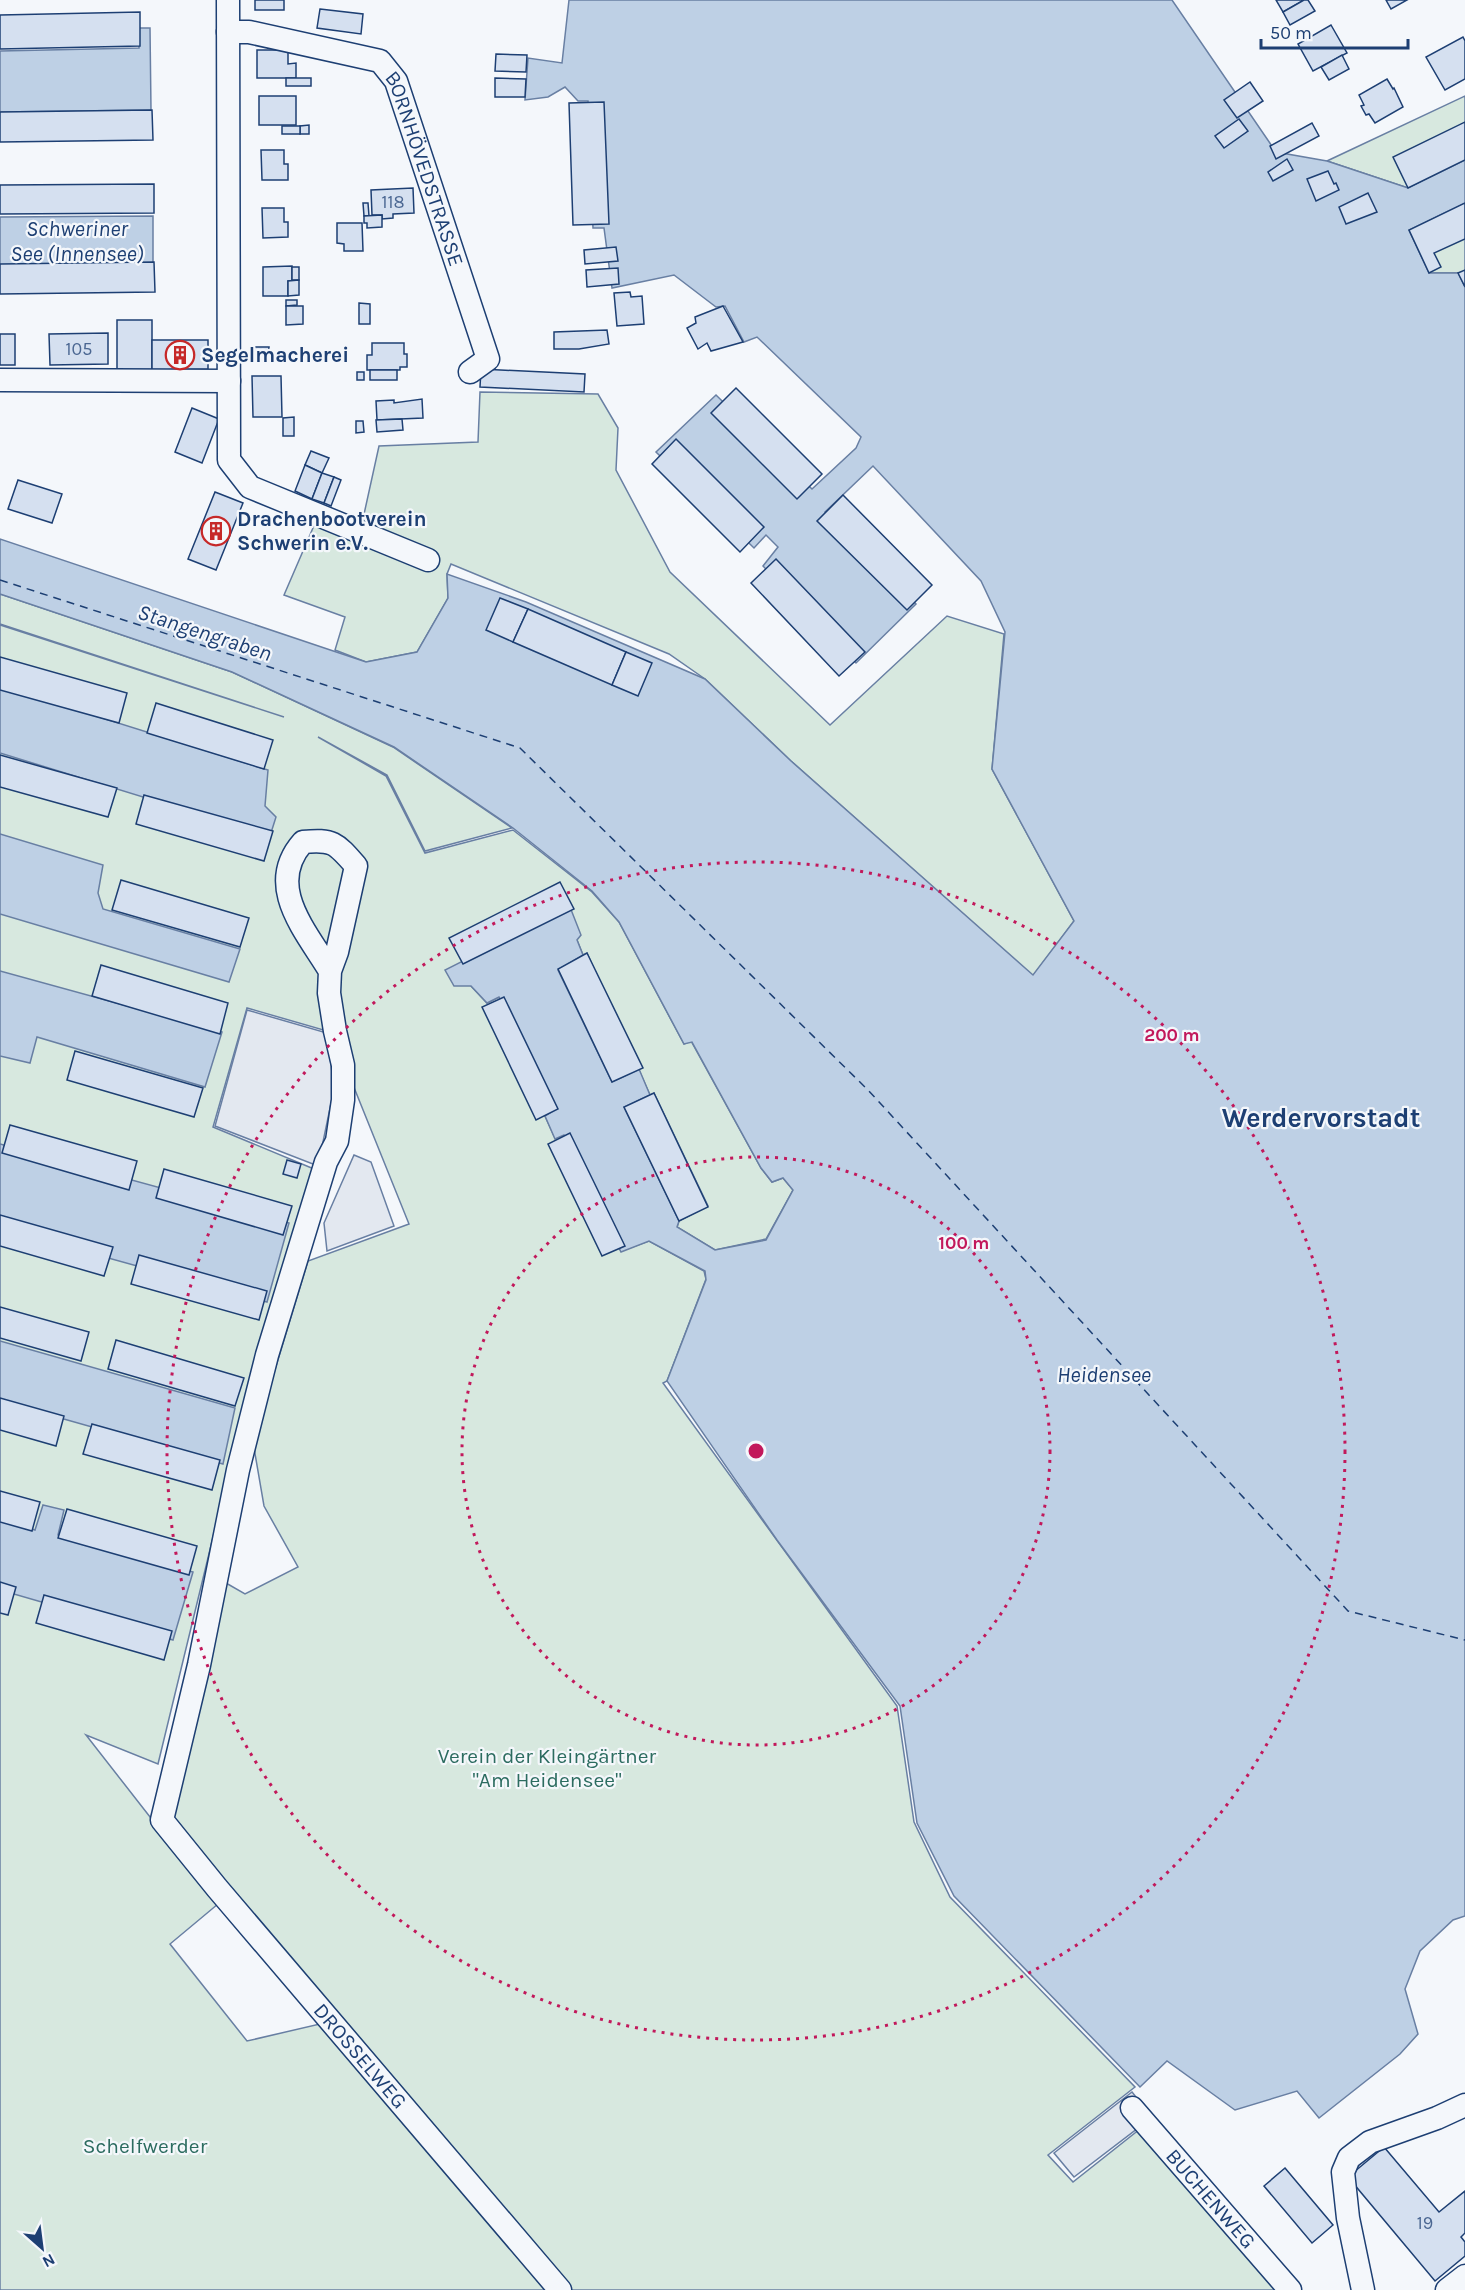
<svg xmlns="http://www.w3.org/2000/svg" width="1465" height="2290" font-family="Karla,sans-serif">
  <rect width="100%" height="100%" fill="#f4f7fb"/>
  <g fill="#d7e8df" stroke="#687fa3" stroke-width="1.5">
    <path d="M1465,96V160L1408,188L1327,161Z"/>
    <path d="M1465,203V287L1458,273H1429L1409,230Z"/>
    <path d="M480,392L598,394L618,428L616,470L670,572L830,725L947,616L1004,634L992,769L1074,921L1033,976L791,761L705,679L669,654L451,564L447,574L448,598L417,652L366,662L335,650L345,617L284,595L316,521L359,537L379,446L478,442Z"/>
    <path d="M0,594L232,672L393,747L512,828L425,851L387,775L318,737L386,776L425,853L513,830L592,892L619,922L684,1044L691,1041L761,1168L772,1182L783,1178L793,1190L766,1239L715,1250L677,1227L679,1221L708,1206L654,1093L650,1095L587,953L583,955L577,940L471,986L487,1003L499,997L553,1111L545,1116L555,1138L564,1134L621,1251L649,1241L704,1271L706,1279L667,1381L663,1383L897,1706L914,1822L950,1897L1135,2087L1048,2155L1073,2182L1140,2129L1284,2290H567L173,1819L226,1583L245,1594L298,1567L264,1506L253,1442L308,1261L409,1224L351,1080L341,1035L247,1008L213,1127L314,1169L215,1529L158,1764L86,1735L218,1904L170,1944L247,2041L324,2023L560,2290H0V625L284,717L0,624Z"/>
  </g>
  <g fill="#e3e8f0" stroke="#687fa3" stroke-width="1.5">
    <path d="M247,1010L327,1033L334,1089L318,1166L215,1126Z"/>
    <path d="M354,1155L371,1162L394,1226L327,1251L324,1223Z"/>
    <path d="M1132,2092L1140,2102L1138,2128L1074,2177L1054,2153Z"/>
  </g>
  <g fill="#bed0e5" stroke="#687fa3" stroke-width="1.5">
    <path d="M569,0H1172L1276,152L1327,161L1408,188L1465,160V203L1409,230L1429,273H1458L1465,287V1916L1453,1920L1420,1951L1405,1989L1418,2034L1400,2054L1319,2118L1297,2091L1235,2110L1167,2061L1140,2087L954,1896L917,1823L900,1706L777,1540L667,1381L706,1280L705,1271L649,1241L621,1252L564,1135L555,1139L545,1116L553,1111L499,997L487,1003L471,986H454L445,970L570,907L581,935L577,940L583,955L558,970L612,1082L639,1069L650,1095L624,1107L679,1221L677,1227L715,1250L766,1240L793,1190L783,1178L772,1182L761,1168L692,1042L684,1044L619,922L592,891L513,828L394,747L232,672L0,594V539L366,662L417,652L448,598L447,574L526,602L705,679L791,761L1033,975L1074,921L992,769L1005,632L981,581L873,466L825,512L916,604L856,663L763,566L778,547L766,535L754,548L656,452L716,395L812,489L856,448L861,437L757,337L744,342L725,306L716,307L674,275L612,288L604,228H593L588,101H578L565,87L548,97L525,100L528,58L562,63Z"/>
    <path d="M139,28H150L151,110L0,112V51L139,48Z"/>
    <path d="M153,216V263L0,266V217Z"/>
    <path d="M0,686L268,770L265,806L276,817L270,836L0,753Z"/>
    <path d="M0,834L103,865L98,893L103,909L240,949L229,982L0,914Z"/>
    <path d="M0,971L222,1032L205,1087L37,1037L30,1063L0,1056Z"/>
    <path d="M0,1144L289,1223L267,1302L0,1228Z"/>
    <path d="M0,1341L235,1408L223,1464L0,1401Z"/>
    <path d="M43,1505L64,1510L58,1535L193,1572L173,1640L0,1590V1520L35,1530Z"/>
  </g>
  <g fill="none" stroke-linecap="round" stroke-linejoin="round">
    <path stroke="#1d3f73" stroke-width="1.5" stroke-dasharray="8 6" stroke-linecap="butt" d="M0,580L520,748L868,1090L1348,1611L1465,1640"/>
  </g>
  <g fill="#d5e0f0" stroke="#1d3f73" stroke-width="1.5">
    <rect x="255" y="0" width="29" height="10"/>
    <path d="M1276,0H1304L1283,12Z"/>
    <path d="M1304,0H1308L1315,11L1290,25L1283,12Z"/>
    <path d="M1386,0H1407L1391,9Z"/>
    <path d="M320,9L363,14L361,34L317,28Z"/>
    <path d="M140,12V46L0,49V15Z"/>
    <path d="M1331,25L1347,53L1313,71L1298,44Z"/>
    <path d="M1463,37L1465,41V79L1445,90L1426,57Z"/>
    <path d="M257,50H288V64L296,63V78H257Z"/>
    <path d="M496,54L527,55L526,72L495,71Z"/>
    <path d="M1342,55L1349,69L1329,80L1321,67Z"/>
    <rect x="286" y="78" width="25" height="8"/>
    <path d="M495,78L526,79L525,97H495Z"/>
    <path d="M1387,79L1393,89L1394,88L1403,107L1375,123L1369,114L1366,115L1361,106L1364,105L1359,95Z"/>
    <path d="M1250,82L1263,101L1237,118L1224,100Z"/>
    <rect x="259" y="96" width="37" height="29"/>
    <path d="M604,102L609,224L573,225L569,103Z"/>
    <path d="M152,110L153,140L0,142V112Z"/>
    <path d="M1239,119L1248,131L1224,148L1215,136Z"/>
    <path d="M1465,122V160L1408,188L1393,157Z"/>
    <path d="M1312,123L1319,136L1276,159L1270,146Z"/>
    <path d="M309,125V134H300V126Z"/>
    <rect x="282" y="126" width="18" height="8"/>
    <path d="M261,150H284V164H288V180H262Z"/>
    <path d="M1287,159L1293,170L1273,181L1268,172Z"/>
    <path d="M1328,171L1334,184L1336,183L1339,190L1316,201L1307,179Z"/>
    <path d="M154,184V213L0,214V185Z"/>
    <path d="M413,188L414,213L393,214V218L382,219V215H372L371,190Z"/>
    <path d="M1368,193L1377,212L1346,224L1339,207Z"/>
    <path d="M363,203H368L369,216H364Z"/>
    <path d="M1465,203V239L1434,253L1441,267L1429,273L1409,230Z"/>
    <path d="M262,208H284V222H288V237L263,238Z"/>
    <path d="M382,215V227L367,228V223H364V216Z"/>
    <path d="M337,223H362L363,251H344V244L337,243Z"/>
    <path d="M616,247L618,261L585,264L584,250Z"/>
    <path d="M154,262L155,292L0,294V264Z"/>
    <path d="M292,266V281H288V296H263V267Z"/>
    <rect x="292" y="267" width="7" height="13"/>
    <path d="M618,268L619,284L587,287L586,270Z"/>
    <path d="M1465,270V287L1458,273Z"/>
    <path d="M299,280V295L288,296V281Z"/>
    <path d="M630,292L631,297L642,296L644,324L617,326L614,293Z"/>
    <path d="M286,300H297V305L286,306Z"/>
    <path d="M359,303L370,304V324H359Z"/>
    <path d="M286,306H303V324L286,325Z"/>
    <path d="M723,306L743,342L711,351L707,343L698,349L687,328L696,323L695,317Z"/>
    <rect x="117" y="320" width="35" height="50"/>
    <path d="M607,330L609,344L579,349H554V332Z"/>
    <path d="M108,333V364L50,365L49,334Z"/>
    <rect x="0" y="334" width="15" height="31"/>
    <path d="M152,340H208V369L152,370Z"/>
    <path d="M372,343H404V354H407V367H400V370H367V355H372Z"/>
    <path d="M252,347H269L268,360L252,359Z"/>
    <path d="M481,369L585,374L584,392L480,387Z"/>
    <rect x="370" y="370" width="27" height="10"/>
    <rect x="357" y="372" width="7" height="8"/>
    <path d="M252,376H281L282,417H253Z"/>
    <path d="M736,388L822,474L797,499L711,413Z"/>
    <path d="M422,399L423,418L377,420L376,401L394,400V403Z"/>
    <path d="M192,408L219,419L202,463L175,452Z"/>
    <path d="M294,417V436H283V418Z"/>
    <path d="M402,419L403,430L377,432L376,420Z"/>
    <path d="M356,421H363L364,432L356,433Z"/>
    <path d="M676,439L764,527L740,552L652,464Z"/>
    <path d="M311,451L329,458L322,473L305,465Z"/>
    <path d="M305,465L322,473L312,499L295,491Z"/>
    <path d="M322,473L334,477L324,503L312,499Z"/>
    <path d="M334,477L341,480L331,506L324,503Z"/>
    <path d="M18,480L62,494L52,523L8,509Z"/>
    <path d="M215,492L243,503L216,570L188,559Z"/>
    <path d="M843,495L932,585L907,610L817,521Z"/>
    <path d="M776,559L865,652L839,676L751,583Z"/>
    <path d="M500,598L528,609L513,642L486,630Z"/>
    <path d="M528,609L626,652L612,685L513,642Z"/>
    <path d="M626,652L652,663L638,696L612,685Z"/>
    <path d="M0,657L127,693L119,723L0,690Z"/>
    <path d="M156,703L273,740L264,769L147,733Z"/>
    <path d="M0,755L117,788L108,817L0,787Z"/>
    <path d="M144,795L273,831L264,861L136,824Z"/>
    <path d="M121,880L249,918L240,947L112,910Z"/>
    <path d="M560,882L574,909L463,964L449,938Z"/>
    <path d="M587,953L643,1068L612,1082L558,969Z"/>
    <path d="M101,965L228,1003L220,1034L92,996Z"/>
    <path d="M504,997L558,1109L536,1120L482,1007Z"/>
    <path d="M75,1051L203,1088L194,1117L67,1080Z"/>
    <path d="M654,1093L708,1207L679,1221L624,1107Z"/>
    <path d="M10,1125L137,1161L129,1190L2,1153Z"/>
    <path d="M570,1133L625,1246L602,1256L548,1144Z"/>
    <path d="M287,1160L301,1164L297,1178L283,1174Z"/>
    <path d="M164,1169L292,1206L283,1235L156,1198Z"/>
    <path d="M0,1215L113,1247L104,1276L0,1246Z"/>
    <path d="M139,1255L267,1291L259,1320L131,1284Z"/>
    <path d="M0,1307L89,1332L81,1361L0,1338Z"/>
    <path d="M116,1340L244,1378L235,1406L108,1369Z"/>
    <path d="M0,1398L64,1416L56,1446L0,1430Z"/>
    <path d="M92,1424L220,1460L212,1490L83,1454Z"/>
    <path d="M0,1491L40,1502L32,1531L0,1522Z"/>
    <path d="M67,1509L197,1546L189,1575L58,1538Z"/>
    <path d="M0,1582L16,1587L8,1615L0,1613Z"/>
    <path d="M44,1595L172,1631L164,1660L36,1623Z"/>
    <path d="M1384,2147L1439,2212L1465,2191V2233L1461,2237L1465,2242V2256L1435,2281L1348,2177Z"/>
    <path d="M1285,2168L1333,2225L1312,2243L1264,2186Z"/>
  </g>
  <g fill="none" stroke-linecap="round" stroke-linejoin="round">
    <g stroke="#1d3f73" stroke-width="25">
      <g id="minor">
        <path d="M228,0L229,460L250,487L428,560"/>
        <path id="s1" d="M228,32H249L380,61L396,81L488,359L470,372"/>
        <path d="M0,380L229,381"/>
        <path id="s2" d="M330,971C306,931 264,886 303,842C333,839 336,843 356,866L337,952L330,971L329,993L335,1031L343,1065V1100L337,1141L326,1162L267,1355L238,1470L199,1665L162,1820L217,1888L560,2290"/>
        <path id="s3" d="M1132,2108L1290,2290"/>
        <path d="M1363,2290L1348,2218L1343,2172L1349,2158L1370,2142L1437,2118L1465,2105"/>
        <path d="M1447,2290L1465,2276"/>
      </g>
    </g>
    <use href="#minor" stroke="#f4f7fb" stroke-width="22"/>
  </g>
  <g fill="none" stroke="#c2185b" stroke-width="3" stroke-dasharray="3 6">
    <circle cx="756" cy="1451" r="294"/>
    <circle cx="756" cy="1451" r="589"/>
  </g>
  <defs>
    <g id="building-ring" transform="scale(1.5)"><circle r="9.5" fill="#f4f7fb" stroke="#c62828" stroke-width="1.5"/><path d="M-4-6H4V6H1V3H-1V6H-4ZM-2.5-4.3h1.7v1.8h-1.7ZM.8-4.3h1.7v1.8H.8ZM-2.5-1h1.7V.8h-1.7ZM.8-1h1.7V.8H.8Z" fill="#c62828"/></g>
  </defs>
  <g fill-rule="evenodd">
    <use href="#building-ring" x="180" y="355"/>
    <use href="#building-ring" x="216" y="531"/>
  </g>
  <g text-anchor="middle" stroke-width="4.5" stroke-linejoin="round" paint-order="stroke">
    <g font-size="18" fill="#4b6792">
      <text x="393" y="208">118</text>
      <text x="79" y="355">105</text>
      <text x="1425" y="2229">19</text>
    </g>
    <g font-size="21" fill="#1d3f73" stroke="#f4f7fb">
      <text dy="7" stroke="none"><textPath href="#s1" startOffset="273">BORNHÖVEDSTRASSE</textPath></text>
      <text dy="7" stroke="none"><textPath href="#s2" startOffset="1497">DROSSELWEG</textPath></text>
      <text dy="7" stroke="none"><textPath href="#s3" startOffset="120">BUCHENWEG</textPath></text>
    </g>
    <g font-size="21" font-weight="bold" fill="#1d3f73" stroke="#f4f7fb" text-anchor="start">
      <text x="201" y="362">Segelmacherei</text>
      <text x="237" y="526">Drachenbootverein<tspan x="237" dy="24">Schwerin e.V.</tspan></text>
    </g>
    <g font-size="21" fill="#2c6c60" stroke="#f4f7fb">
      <text x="547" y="1763">Verein der Kleingärtner<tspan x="547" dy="24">"Am Heidensee"</tspan></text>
      <text x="145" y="2153">Schelfwerder</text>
    </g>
    <g font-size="22" font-style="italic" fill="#1d3f73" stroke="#f4f7fb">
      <text x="77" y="236">Schweriner<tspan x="77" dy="25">See (Innensee)</tspan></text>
      <text transform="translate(205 632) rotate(18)" y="8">Stangengraben</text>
      <text x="1104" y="1382">Heidensee</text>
    </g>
    <g font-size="27" font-weight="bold" fill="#1d3f73" stroke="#f4f7fb">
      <text x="1321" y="1127">Werdervorstadt</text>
    </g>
  </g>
  <circle cx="756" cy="1451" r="9" fill="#c2185b" stroke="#f4f7fb" stroke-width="3"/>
  <g font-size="18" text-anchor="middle" font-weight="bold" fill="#c2185b" stroke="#f4f7fb" stroke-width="4.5" stroke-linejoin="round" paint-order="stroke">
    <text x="1172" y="1041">200 m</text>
    <text x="964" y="1249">100 m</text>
  </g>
  <g transform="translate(42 2248) rotate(152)" stroke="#f4f7fb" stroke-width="4.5" paint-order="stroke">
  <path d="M0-4.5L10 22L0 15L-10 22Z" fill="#1d3f73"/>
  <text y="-9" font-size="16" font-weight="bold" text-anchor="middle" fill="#1d3f73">N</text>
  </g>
  <path d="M1261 39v9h147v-9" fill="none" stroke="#1d3f73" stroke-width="3"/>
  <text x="1270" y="39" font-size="18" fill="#1d3f73" stroke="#f4f7fb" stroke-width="4.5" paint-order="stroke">50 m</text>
</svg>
